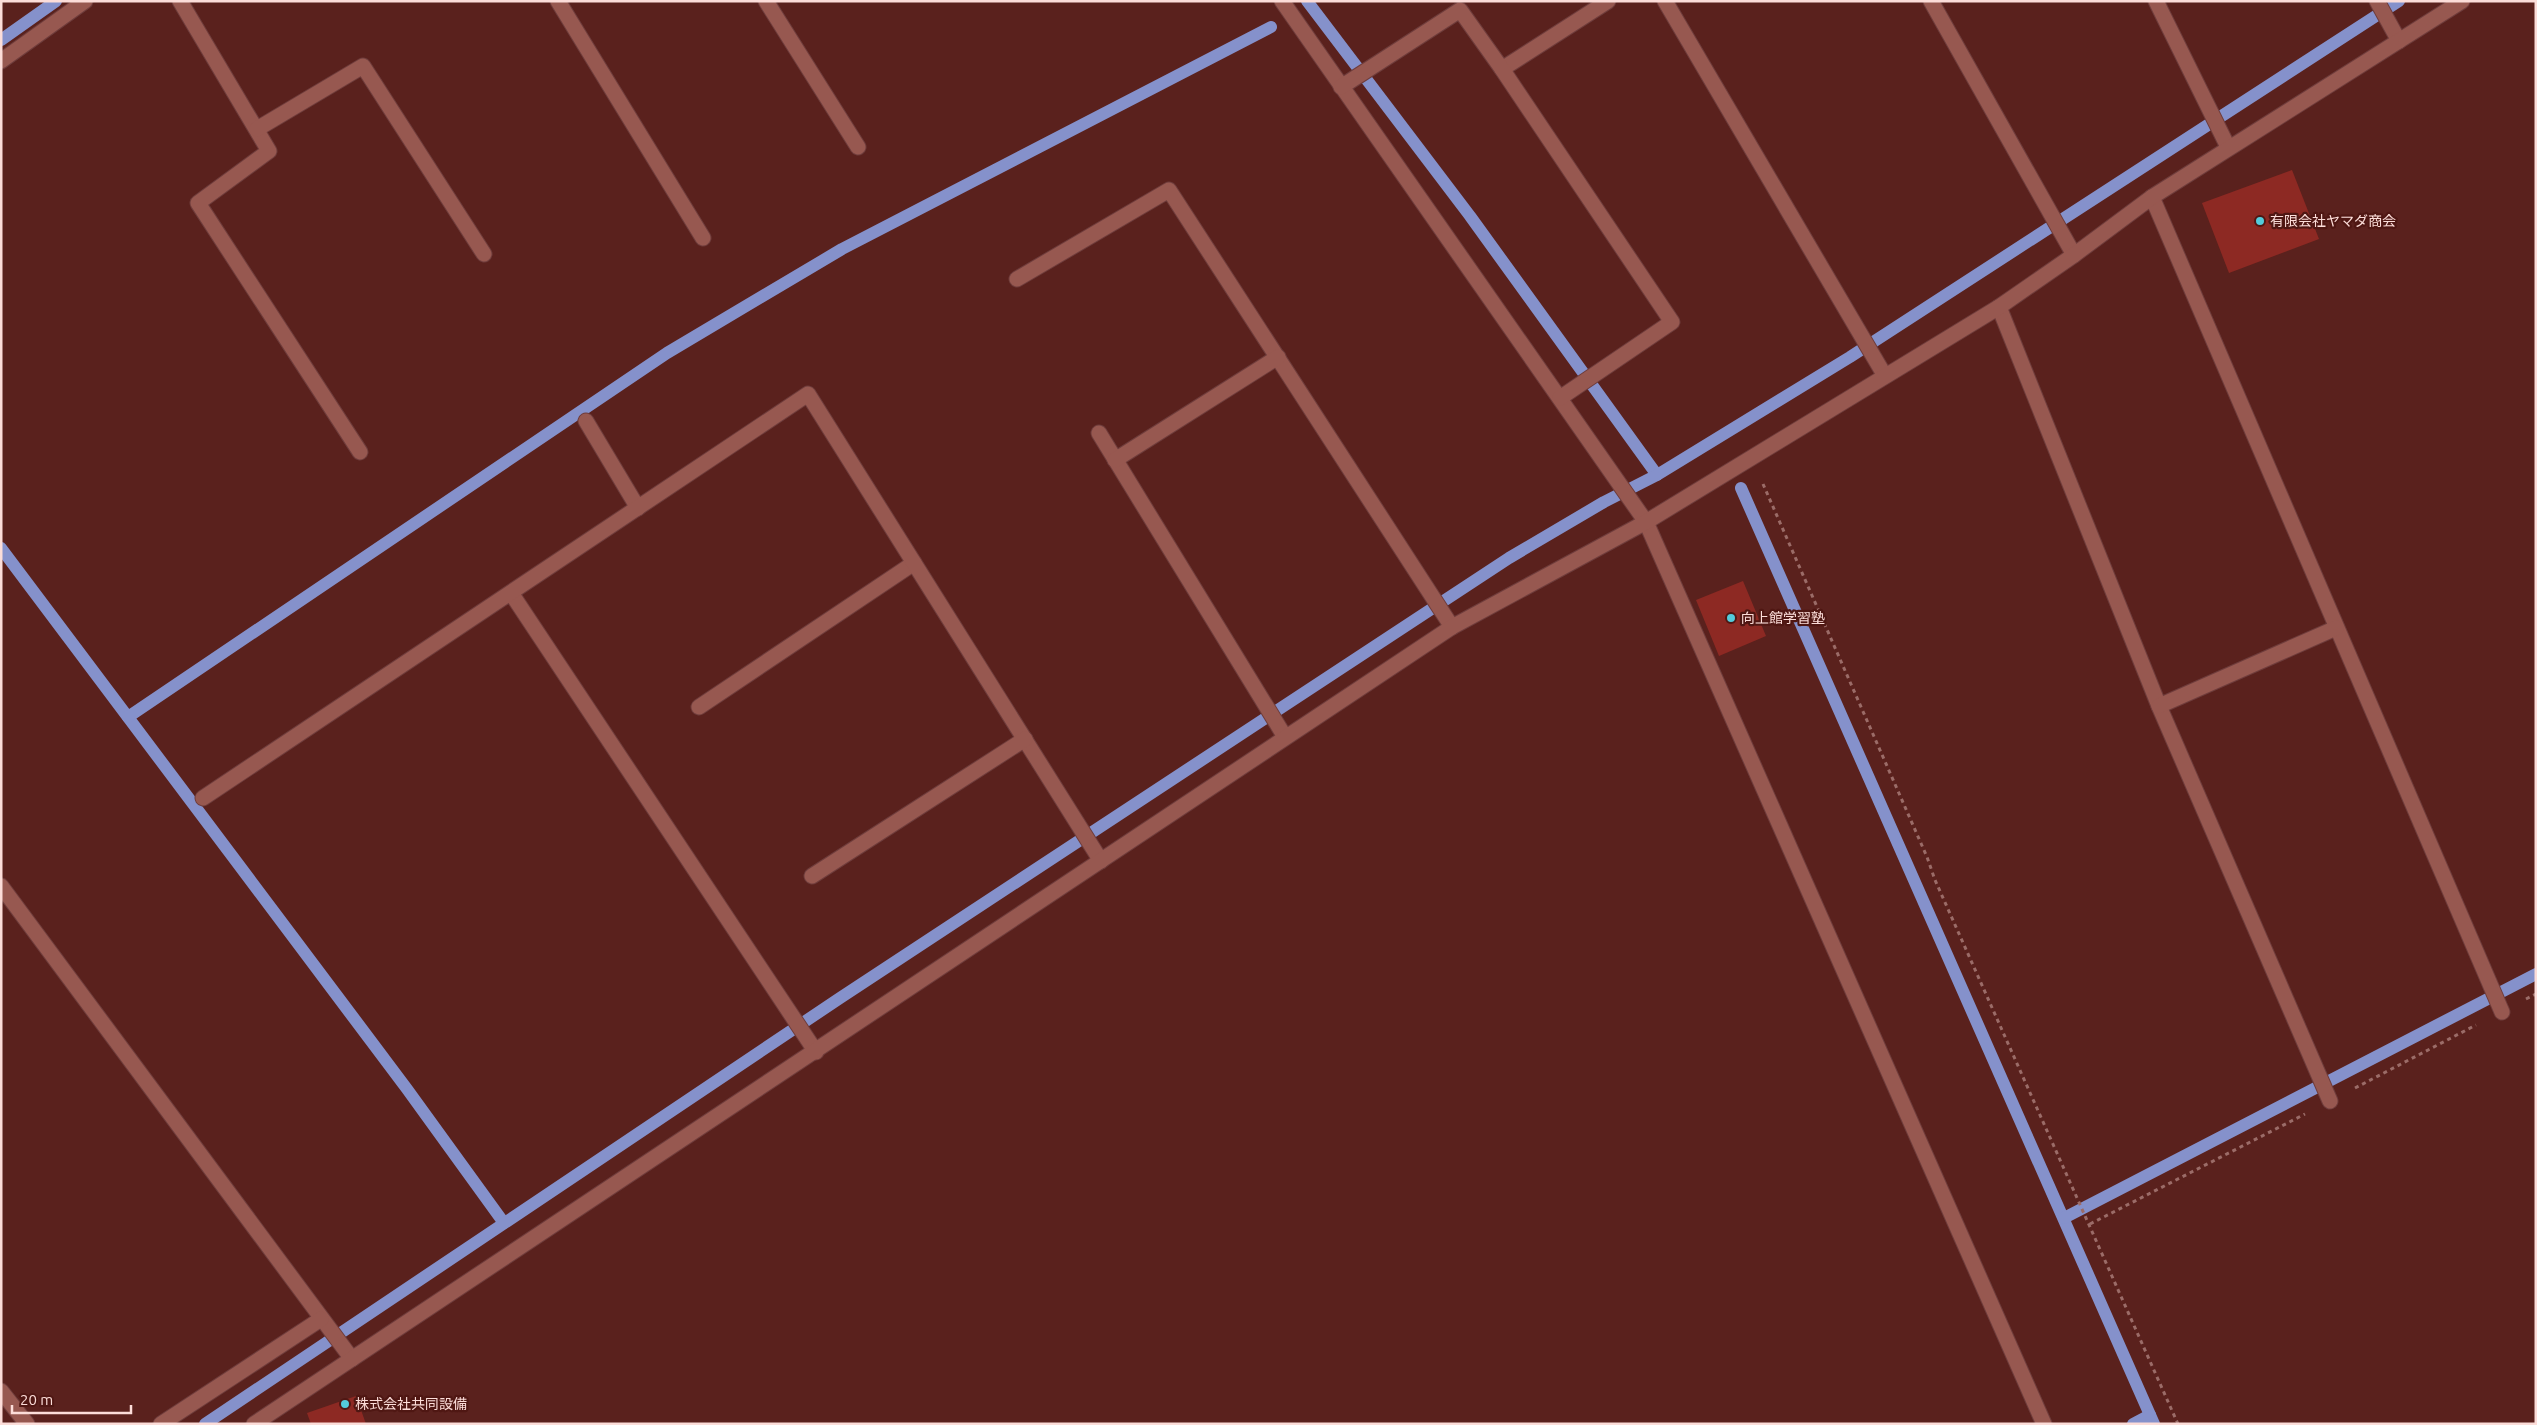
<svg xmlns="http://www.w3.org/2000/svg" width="2537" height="1425" font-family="Ubuntu,'Noto Sans JP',sans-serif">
  <rect width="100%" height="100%" fill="#5a211d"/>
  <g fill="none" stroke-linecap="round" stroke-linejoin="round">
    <g stroke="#8591cb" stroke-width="12">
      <path d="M1307,1L1470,216L1657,475"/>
      <path d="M1,40L56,1"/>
      <path d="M1741,488L2154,1424"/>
      <path d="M1,548L407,1089L504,1223"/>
      <path d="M128,717L667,353L842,249L1271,27"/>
      <path d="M2064,1218L2536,974"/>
      <path d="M205,1424L840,998L1509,558L1604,502L1657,475L1850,357L2399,1"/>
      <path d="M2133,1424L2150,1415"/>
    </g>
  </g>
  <g fill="#8d2923">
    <path d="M2292,170L2319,239L2229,273L2202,203Z"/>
    <path d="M1743,581L1766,636L1719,656L1696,600Z"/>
    <path d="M356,1396L366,1424H311L307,1413Z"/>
  </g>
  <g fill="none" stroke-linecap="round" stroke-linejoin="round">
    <g stroke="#6f3d3c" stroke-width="17">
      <g id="minor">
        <path d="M180,1L269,151L198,203L360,452"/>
        <path d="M558,1L703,238"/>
        <path d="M766,1L858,147"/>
        <path d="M1282,1L1646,522L2044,1424"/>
        <path d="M1665,1L1885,376"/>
        <path d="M1931,1L2074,255"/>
        <path d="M2156,1L2228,147"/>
        <path d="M2377,1L2399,41"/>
        <path d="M1,61L85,1"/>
        <path d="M1502,69L1608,1"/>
        <path d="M1341,87L1460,10L1502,69L1672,322L1560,398"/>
        <path d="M257,129L363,66L484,254"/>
        <path d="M2152,197L2502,1012"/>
        <path d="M1017,279L1169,190L1452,627"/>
        <path d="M1999,307L2159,706L2330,1101"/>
        <path d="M586,421L638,508"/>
        <path d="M1099,433L1285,737"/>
        <path d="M1115,460L1278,357"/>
        <path d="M511,593L816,1052"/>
        <path d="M2159,706L2336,628"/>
        <path d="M699,707L914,563"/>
        <path d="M203,798L808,394L1101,861"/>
        <path d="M812,876L1025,739"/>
        <path d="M1,886L352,1359"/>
        <path d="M1,1391L27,1424"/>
        <path d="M161,1424L321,1319"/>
        <path d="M254,1424L1452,627L1646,522L1999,307L2074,255L2152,197L2462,1"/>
      </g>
    </g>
    <g stroke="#9b6c68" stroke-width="3" stroke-dasharray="4 4" stroke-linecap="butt">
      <path d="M1763,484L1927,857L1935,880L2178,1424"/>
      <path d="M2526,999L2536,994"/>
      <path d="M2355,1088L2476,1025"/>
      <path d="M2090,1224L2305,1114"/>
    </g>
    <use href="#minor" stroke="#975850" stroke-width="15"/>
  </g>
  <g fill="#53cbdb" stroke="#4f1713" stroke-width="2">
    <circle cx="2260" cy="221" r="5"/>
    <circle cx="1731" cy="618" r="5"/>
    <circle cx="345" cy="1404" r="5"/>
  </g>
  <g text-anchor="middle" stroke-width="4.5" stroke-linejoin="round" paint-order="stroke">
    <g font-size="14" fill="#fcddd9" stroke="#4f1713" text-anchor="start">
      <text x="2270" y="226">有限会社ヤマダ商会</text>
      <text x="1741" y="623">向上館学習塾</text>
      <text x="355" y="1409">株式会社共同設備</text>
    </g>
  </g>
  <rect width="2537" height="1425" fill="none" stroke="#fcddd9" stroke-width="5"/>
  <path d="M12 1405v8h119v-8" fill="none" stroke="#fcddd9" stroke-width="2.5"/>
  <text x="20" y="1405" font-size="15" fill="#fcddd9" stroke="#4f1713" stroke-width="4" paint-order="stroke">20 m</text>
</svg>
